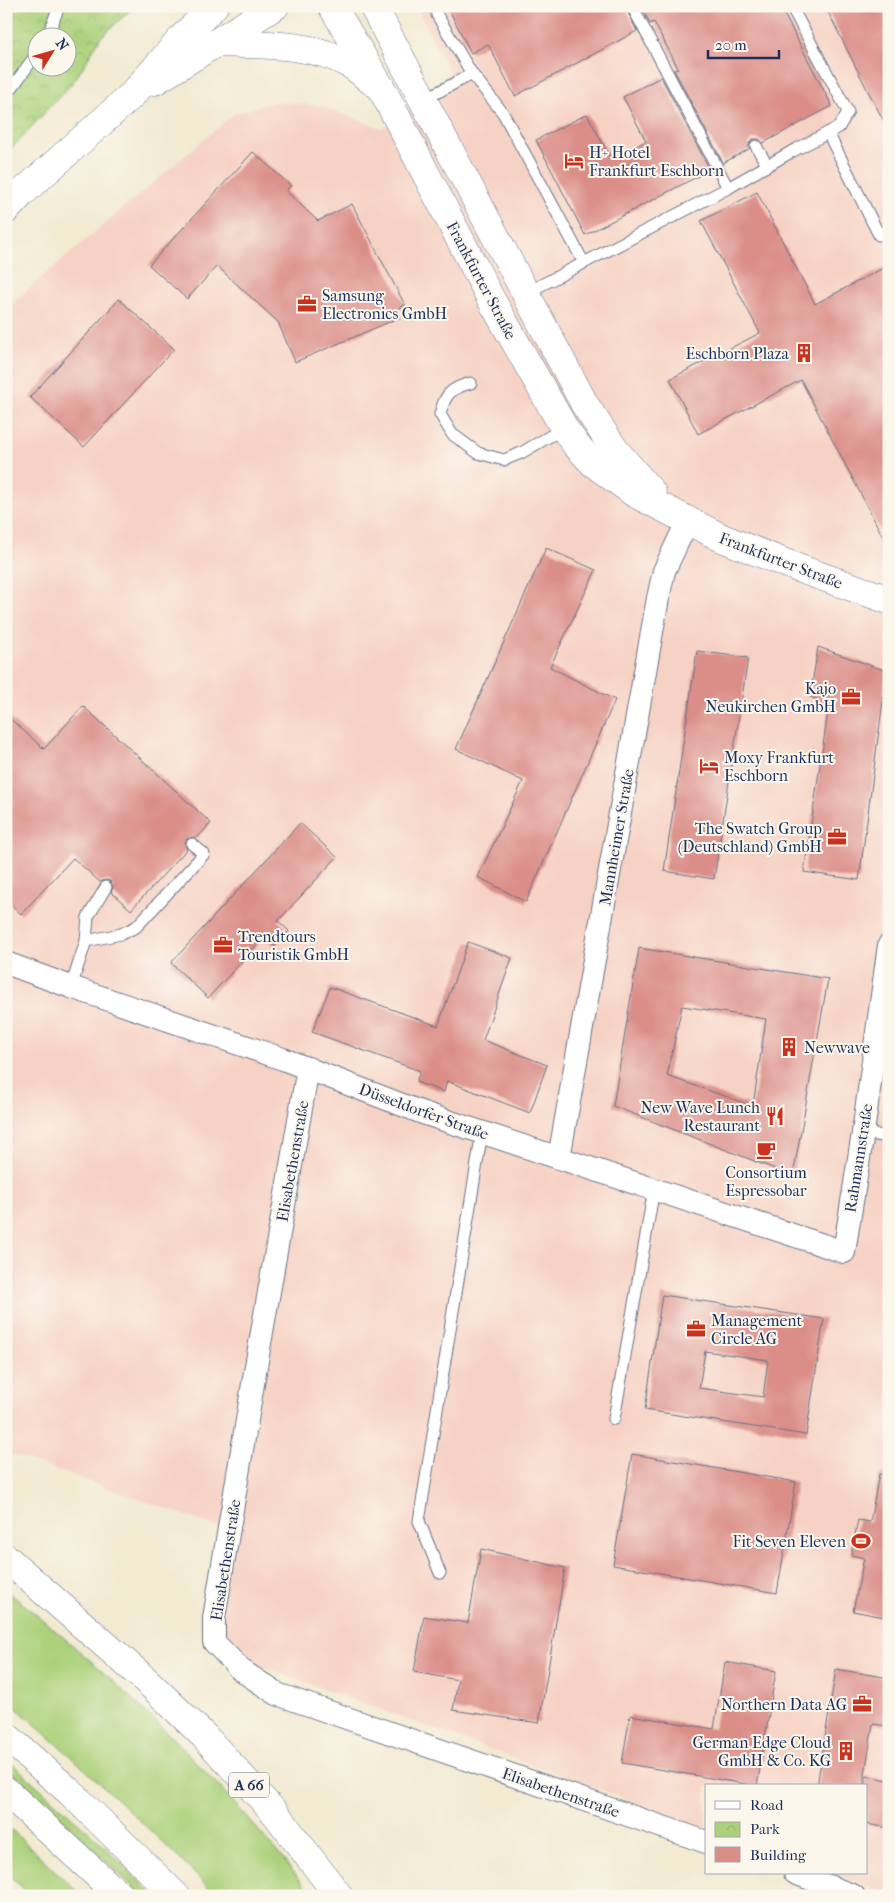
<svg xmlns="http://www.w3.org/2000/svg" width="895" height="1902" font-family="'IM FELL French Canon',serif">
  <defs>
    <pattern id="park-crowns" width="20" height="18" patternUnits="userSpaceOnUse" patternTransform="scale(1.25)"><rect width="20" height="18" fill="#acd17a"/><path d="M2 6a3 3 0 1 1 6 0M12 15a3 3 0 1 1 6 0" fill="none" stroke="#93b46c"/></pattern>
  </defs>
  <rect width="100%" height="100%" fill="#fbf7ec"/>
  <filter id="ink" filterUnits="userSpaceOnUse"><feTurbulence type="fractalNoise" baseFrequency=".02" numOctaves="2"/><feDisplacementMap in="SourceGraphic" scale="10" xChannelSelector="R" yChannelSelector="G"/><feConvolveMatrix kernelMatrix="1 2 1 2 8 2 1 2 1" color-interpolation-filters="sRGB"/></filter>
  <filter id="wash" filterUnits="userSpaceOnUse"><feTurbulence type="fractalNoise" baseFrequency=".0096" numOctaves="4" result="noise"/><feDisplacementMap in="SourceGraphic" scale="20" xChannelSelector="R" yChannelSelector="G"/><feGaussianBlur stdDeviation="1.12" result="paint"/><feColorMatrix in="noise" values="0 0 0 0 0 0 0 0 0 0 0 0 0 0 0 0 0 1.4 0 .05"/><feComposite in="paint" operator="in"/></filter>
  <g filter="url(#wash)">
    <rect width="100%" height="100%" fill="#f2ead1"/>
    <path fill="#f6d2c4" d="M416,6H889V1895L831,1873H866V1786H706V1828L203,1645L221,1528L6,1452V308L235,113L274,102L320,106L382,128L455,83Z"/>
    <g fill="#acd17a" stroke="#64806c">
      <path d="M6,1591C34,1611 59,1634 85,1656C168,1729 245,1810 313,1896H217C149,1828 79,1762 6,1699Z"/>
      <path d="M6,1758L102,1844L154,1896H142L70,1826L6,1767Z"/>
      <path d="M6,1825L16,1834L82,1896H30L6,1871Z"/>
    </g>
    <path fill="url(#park-crowns)" stroke="#64806c" fill-rule="evenodd" d="M6,6H135L101,37L75,80L6,154ZM38,38H68V68H38Z"/>
    <g id="blocks">
      <g fill="#db8d88" fill-rule="evenodd">
        <path d="M447,6H625L637,31L515,96L488,44L471,53Z"/>
        <path d="M641,6H780L832,106L763,143L759,139H753L749,143V149L723,163L674,70L678,68L654,22L650,24Z"/>
        <path d="M825,6H889V131L868,91Z"/>
        <path d="M661,77L710,170L585,235L536,140L587,114L611,159L646,141L623,97Z"/>
        <path d="M253,152L291,186L286,191L318,221L352,204L405,305L397,310L401,317L295,362L278,322L217,266L187,299L149,265Z"/>
        <path d="M757,192L815,304L889,265V548L801,380L698,434L670,379L760,333L701,221Z"/>
        <path d="M119,299L174,349L84,447L30,397Z"/>
        <path d="M546,548L596,570L550,667L615,700L526,902L478,877L523,781L456,749Z"/>
        <path d="M818,647L887,671L859,880L804,872L829,705L810,697Z"/>
        <path d="M697,651L748,658L714,879L664,871Z"/>
        <path d="M83,706L211,823L197,838L193,837L187,839L185,843L187,849L131,910L111,892L113,887L110,881L106,880L100,882L73,858L21,914L6,900V715L44,749Z"/>
        <path d="M300,823L337,857L278,921L289,931L275,946L264,937L208,998L171,963Z"/>
        <path d="M468,942L512,958L483,1040L547,1065L530,1113L447,1081L444,1092L416,1082L420,1071L312,1032L330,987L438,1026Z"/>
        <path d="M639,948L828,979L793,1176L613,1106ZM682,1006L766,1019L753,1106L667,1076Z"/>
        <path d="M662,1295L824,1319L806,1435L645,1410ZM705,1351L768,1360L763,1397L699,1388Z"/>
        <path d="M632,1454L796,1482L777,1593L613,1565Z"/>
        <path d="M879,1474L889,1475V1618L853,1611L864,1558L851,1555L858,1520L870,1522Z"/>
        <path d="M481,1549L565,1568L539,1723L453,1710L458,1680L414,1672L424,1616L468,1623Z"/>
        <path d="M725,1662L776,1671L757,1786L622,1763L630,1715L714,1729Z"/>
        <path d="M836,1669L889,1678V1726L873,1724L863,1786H817Z"/>
        <path d="M866,1776L889,1780V1828L866,1824Z"/>
      </g>
    </g>
  </g>
  <g filter="url(#ink)">
    <use href="#blocks" fill-opacity="0" stroke="#667086" stroke-width="1"/>
    <g fill="none" stroke-linecap="round" stroke-linejoin="round">
      <g stroke="#667086" stroke-width="13">
        <g id="service">
          <path d="M436,6L437,15L472,74L503,113L584,263"/>
          <path d="M632,6L728,188"/>
          <path d="M47,38L59,6"/>
          <path d="M6,96L38,52"/>
          <path d="M423,100L472,74"/>
          <path d="M828,133L879,235L889,230"/>
          <path d="M756,146L767,165"/>
          <path d="M526,293L728,188L791,152L839,127L848,112L791,6"/>
          <path d="M471,383C451,388 445,394 440,414L452,434L478,453L504,460L521,453L564,428"/>
          <path d="M86,941L121,934L136,927L204,854L192,844"/>
          <path d="M71,987L86,941L88,917L106,887"/>
          <path d="M863,1133L889,1137"/>
          <path d="M614,1419L654,1189"/>
          <path d="M440,1573L419,1521L482,1132"/>
        </g>
      </g>
      <g stroke="#667086" stroke-width="24">
        <g id="minor">
          <path d="M6,963L71,987L283,1059L423,1113L844,1252L863,1133L889,945"/>
          <path d="M308,1068L255,1372L214,1618V1642L241,1670L277,1694L706,1842"/>
          <path d="M559,1158L658,598L664,571L688,520"/>
          <path d="M795,1873L854,1896"/>
        </g>
      </g>
      <g stroke="#667086" stroke-width="29">
        <g id="tertiary">
          <path d="M332,6L383,91L492,301L564,428L576,445L593,463L634,493L722,538L803,570L889,600"/>
          <path d="M373,6L585,405L615,450L652,493"/>
          <path d="M216,43C259,45 310,42 349,64C357,68 365,76 373,82"/>
        </g>
      </g>
      <g stroke="#667086" stroke-width="29">
        <g id="secondary">
          <path d="M155,81L275,6"/>
          <path d="M6,210L22,193L132,95L182,38L214,6"/>
        </g>
      </g>
      <g stroke="#667086" stroke-width="29">
        <g id="motorway">
          <path d="M6,1558L149,1683L204,1736L275,1813L339,1896"/>
          <path d="M6,1736L70,1792L176,1896"/>
          <path d="M6,1791L120,1896"/>
        </g>
      </g>
      <use href="#service" stroke="#fff" stroke-width="11"/>
      <use href="#minor" stroke="#fff" stroke-width="22"/>
      <use href="#tertiary" stroke="#fff" stroke-width="28"/>
      <use href="#secondary" stroke="#fff" stroke-width="28"/>
      <use href="#motorway" stroke="#fff" stroke-width="28"/>
    </g>
  </g>
  <defs>
    <g id="hotel-bare" transform="scale(1.5)"><path d="M-6-4.5h1.5V1H6V5H4.5V3h-9V5H-6ZM-4 0a1.8 1.8 0 1 1 3.6 0ZM.5 0V-2.5h3Q6-2.5 6 0Z" fill="#c8321e" stroke="#fbf7ec" stroke-width="2.5" paint-order="stroke"/></g>
    <g id="office-bare" transform="scale(1.5)"><path d="M-6-3h4V-5.5h4V-3h4V5H-6ZM-1-4.5V-3h2v-1.5ZM-6 0V1H6V0Z" fill="#c8321e" stroke="#fbf7ec" stroke-width="2.5" paint-order="stroke"/></g>
    <g id="building-bare" transform="scale(1.5)"><path d="M-4-6H4V6H1V3H-1V6H-4ZM-2.5-4.3h1.7v1.8h-1.7ZM.8-4.3h1.7v1.8H.8ZM-2.5-1h1.7V.8h-1.7ZM.8-1h1.7V.8H.8Z" fill="#c8321e" stroke="#fbf7ec" stroke-width="2.5" paint-order="stroke"/></g>
    <g id="restaurant-bare" transform="scale(1.5)"><path d="M-5-6h1v4h1v-4h1v4h1v-4h1v5L-1.5 .5V6h-2V.5L-5-1ZM5-6V6H3V1.5H1.5Q1.5-4 5-6Z" fill="#c8321e" stroke="#fbf7ec" stroke-width="2.5" paint-order="stroke"/></g>
    <g id="cafe-bare" transform="scale(1.5)"><path d="M-5.5-4.5H6V0H3Q3 3.5 0 3.5H-2.5Q-5.5 3.5-5.5 0ZM3-3.2v2h1.7v-2ZM-6 4.5H4V6H-6Z" fill="#c8321e" stroke="#fbf7ec" stroke-width="2.5" paint-order="stroke"/></g>
    <g id="stadium-bare" transform="scale(1.5)"><path d="M0-5a6.5 5 0 1 0 0 10a6.5 5 0 1 0 0-10ZM-3.5-1.8h7v3.6h-7Z" fill="#c8321e" stroke="#fbf7ec" stroke-width="2.5" paint-order="stroke"/></g>
  </defs>
  <g fill-rule="evenodd">
    <use href="#hotel-bare" x="574" y="161"/>
    <use href="#office-bare" x="307" y="304"/>
    <use href="#building-bare" x="804" y="353"/>
    <use href="#office-bare" x="851" y="697"/>
    <use href="#hotel-bare" x="709" y="766"/>
    <use href="#office-bare" x="837" y="837"/>
    <use href="#office-bare" x="223" y="945"/>
    <use href="#building-bare" x="789" y="1047"/>
    <use href="#restaurant-bare" x="775" y="1116"/>
    <use href="#cafe-bare" x="766" y="1150"/>
    <use href="#office-bare" x="696" y="1329"/>
    <use href="#stadium-bare" x="861" y="1541"/>
    <use href="#office-bare" x="862" y="1704"/>
    <use href="#building-bare" x="846" y="1751"/>
  </g>
  <g text-anchor="middle" stroke-width="4" stroke-linejoin="round" paint-order="stroke">
    <rect fill="#fbf7ec" stroke="#5e6b89" stroke-width="1" x="229" y="1772.5" width="40" height="25" rx="4"/>
    <g font-size="15" font-weight="bold" fill="#1b2f5e">
      <text x="249" y="1790">A 66</text>
    </g>
    <g font-size="16" fill="#1b2f5e" stroke="#fbf7ec" text-anchor="end">
      <text x="589" y="158" text-anchor="start">H+ Hotel<tspan x="589" dy="18">Frankfurt Eschborn</tspan></text>
      <text x="322" y="301" text-anchor="start">Samsung<tspan x="322" dy="18">Electronics GmbH</tspan></text>
      <text x="789" y="359">Eschborn Plaza</text>
      <text x="836" y="694">Kajo<tspan x="836" dy="18">Neukirchen GmbH</tspan></text>
      <text x="724" y="763" text-anchor="start">Moxy Frankfurt<tspan x="724" dy="18">Eschborn</tspan></text>
      <text x="822" y="834">The Swatch Group<tspan x="822" dy="18">(Deutschland) GmbH</tspan></text>
      <text x="238" y="942" text-anchor="start">Trendtours<tspan x="238" dy="18">Touristik GmbH</tspan></text>
      <text x="804" y="1053" text-anchor="start">Newwave</text>
      <text x="760" y="1113">New Wave Lunch<tspan x="760" dy="18">Restaurant</tspan></text>
      <text x="766" y="1178" text-anchor="middle">Consortium<tspan x="766" dy="18">Espressobar</tspan></text>
      <text x="711" y="1326" text-anchor="start">Management<tspan x="711" dy="18">Circle AG</tspan></text>
      <text x="846" y="1547">Fit Seven Eleven</text>
      <text x="847" y="1710">Northern Data AG</text>
      <text x="831" y="1748">German Edge Cloud<tspan x="831" dy="18">GmbH &amp; Co. KG</tspan></text>
    </g>
    <g font-size="16" fill="#1b2f5e" stroke="#fbf7ec">
      <text transform="translate(482 280) rotate(62)" y="6">Frankfurter Straße</text>
      <text transform="translate(781 560) rotate(21)" y="6">Frankfurter Straße</text>
      <text transform="translate(616 837) rotate(-80)" y="6">Mannheimer Straße</text>
      <text transform="translate(424 1111) rotate(20)" y="6">Düsseldorfer Straße</text>
      <text transform="translate(858 1158) rotate(-81)" y="6">Rahmannstraße</text>
      <text transform="translate(292 1161) rotate(-80)" y="6">Elisabethenstraße</text>
      <text transform="translate(225 1560) rotate(-81)" y="6">Elisabethenstraße</text>
      <text transform="translate(561 1792) rotate(19)" y="6">Elisabethenstraße</text>
    </g>
  </g>
  <rect width="895" height="1902" fill="none" stroke="#fbf7ec" stroke-width="25"/>
  <rect x="705" y="1784" width="162" height="90" fill="#fbf7ec" stroke="#a1a7b3"/>
  <rect x="715" y="1801" width="25" height="8" fill="#ffffff" stroke="#a1a7b3"/>
  <text x="750" y="1810" font-size="15" fill="#1b2f5e">Road</text>
  <rect x="715" y="1822" width="25" height="15" fill="url(#park-crowns)" stroke="#a1a7b3"/>
  <text x="750" y="1834" font-size="15" fill="#1b2f5e">Park</text>
  <rect x="715" y="1847" width="25" height="15" fill="#db8d88" stroke="#a1a7b3"/>
  <text x="750" y="1860" font-size="15" fill="#1b2f5e">Building</text>
  <g transform="translate(52 52) rotate(53)"><circle r="24" fill="#fbf7ec" stroke="#a1a7b3"/>
  <path d="M0-4L9 19L0 12L-9 19Z" fill="#c8321e"/>
  <text y="-8" font-size="14" font-weight="bold" text-anchor="middle" fill="#1b2f5e">N</text>
  </g>
  <path d="M708 50v8h71v-8" fill="none" stroke="#1b2f5e" stroke-width="2.5"/>
  <text x="715" y="50" font-size="15" fill="#1b2f5e" stroke="#fbf7ec" stroke-width="4" paint-order="stroke">20 m</text>
</svg>
